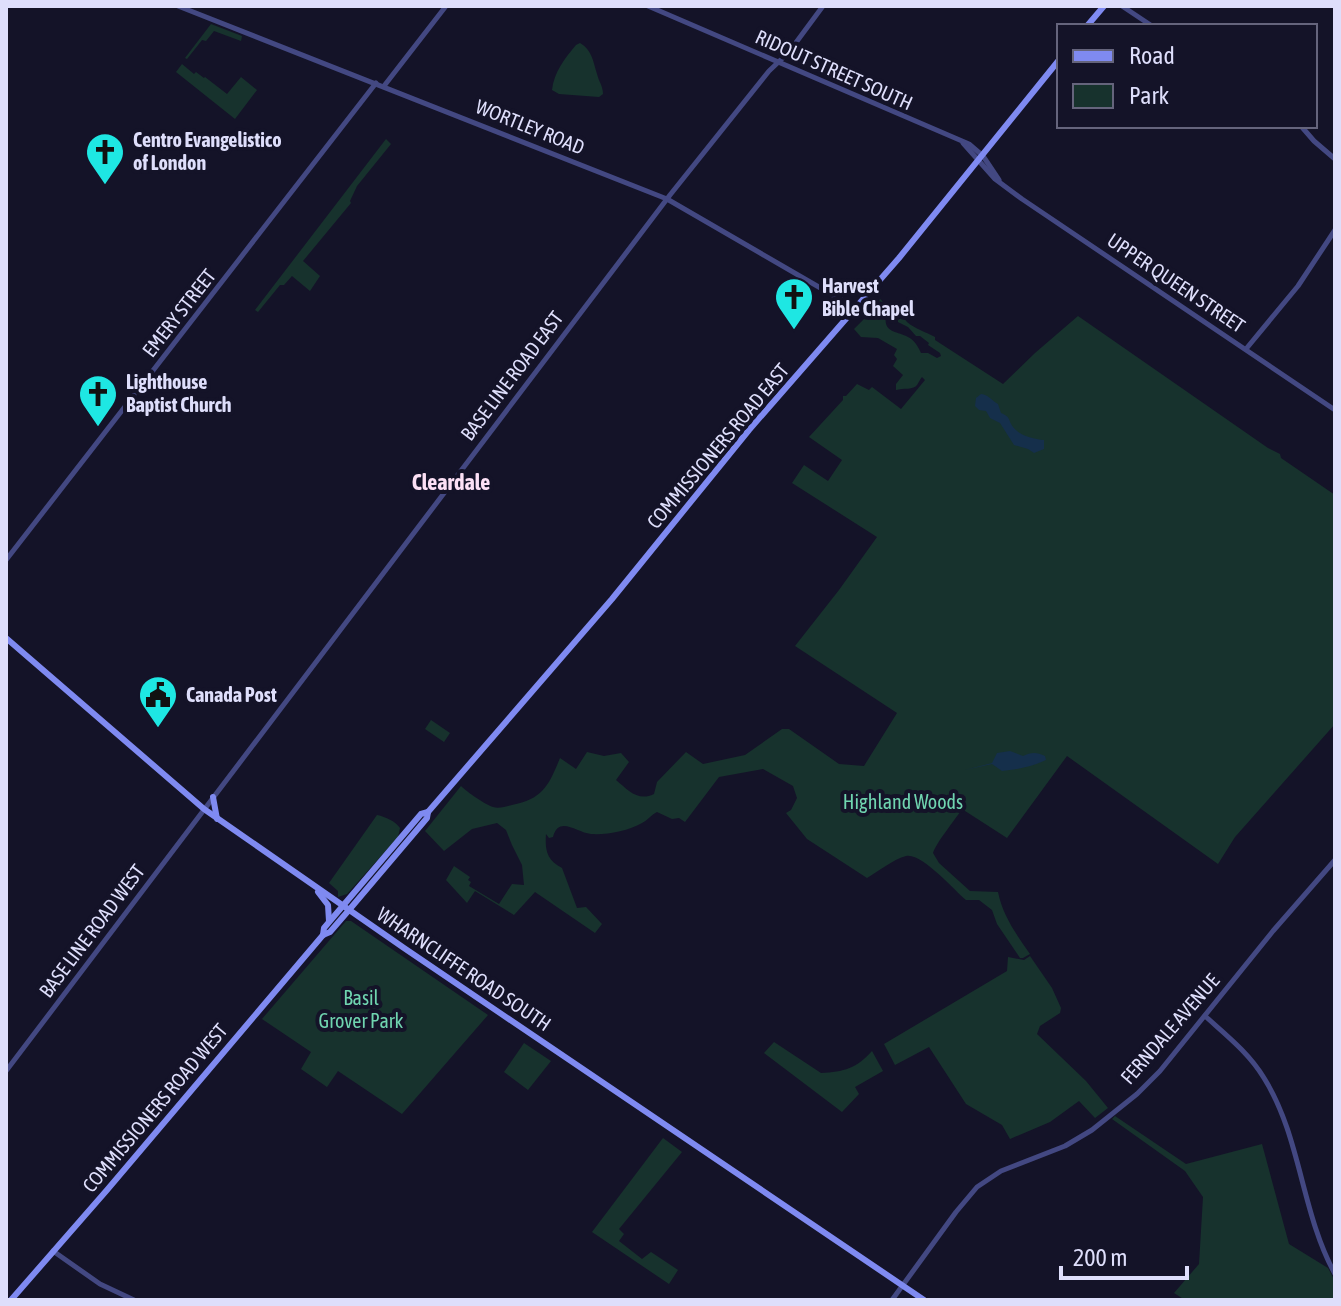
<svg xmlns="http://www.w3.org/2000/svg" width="1341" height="1306" font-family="'Asap Condensed',sans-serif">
  <rect width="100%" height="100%" fill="#141328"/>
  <g fill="#17322d">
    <path d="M211,24L242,36L241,41L214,31L206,41L202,40L187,59L185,58Z"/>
    <path d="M580,43C592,50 593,61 597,74C599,82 603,86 603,94L599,97L559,94L552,90C554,72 565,58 576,45Z"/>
    <path d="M182,64L194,74L196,72L204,78L205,77L227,94L241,77L257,90L235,119L176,72Z"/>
    <path d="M386,139L391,144L357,186L350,201L351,203L303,261L320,276L310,291L292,276L284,285H280L258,312L255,310Z"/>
    <path d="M880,299C886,305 890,303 897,306C904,310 902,317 907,322C915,329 926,332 935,337V340L1003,384L1035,353L1078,316L1268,448L1280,454L1281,458L1335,495V724L1235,837L1218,864L1067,756L1007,838L962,809C955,820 936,843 933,853L939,863L970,891L998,892C1003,916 1016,934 1030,954L1023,958H1020L997,924L992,910L979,900H966C954,890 921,852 906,856C894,859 877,872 867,878L807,839L786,813L791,810L797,798L793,786L763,769L719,777L685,822L679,818L672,819L657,812C651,815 648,820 642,823C628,831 607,835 591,834C577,833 559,815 553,837L549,838L546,834C545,849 546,860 562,868L577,908L586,907L602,924L595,933L535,892L514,915L475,891L467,903L446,880L454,866L470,877L468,880L471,882L469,886L499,904L512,884L524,885L522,865L512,845L506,830L497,823L472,829L444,851L425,831L461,786C467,792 486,805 493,807C499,809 507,806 512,805C543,799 549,785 560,758L576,769L587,752L604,756L621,753L629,762L616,780C628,790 638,802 654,794L657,782L686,752L703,764L745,755L782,729H789L839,764L864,766L897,713L795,646L839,590L877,537L792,483L804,465L828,481L842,460L809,437L843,400V396H846L857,384L869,390L872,387L901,409L925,380L922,377C920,379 919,382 917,385C914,390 903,388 896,390V384L903,375L893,366L897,359L894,355L897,349L878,338L861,337L854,329L866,317L872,305L886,316C883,333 897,331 908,337C914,340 918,346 921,353H928L937,358L941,356L940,353L928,345L929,343L920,336H916L908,327L898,322L897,318L890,316L891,313L888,314L877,305Z"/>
    <path d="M431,720L450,733L444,742L425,729Z"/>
    <path d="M377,815C386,817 395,821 400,828L398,837L347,894L338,897V891L329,883Z"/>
    <path d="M346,921H351L488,1015L402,1114L338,1071L327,1087L301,1069L311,1052L262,1019Z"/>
    <path d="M1030,956L1052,988L1061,1008L1060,1013L1040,1026L1037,1034L1086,1081L1108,1108L1095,1118L1079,1101L1050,1122L1010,1139L1002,1125L966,1104L929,1047L895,1065L884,1044L1007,971L1008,957L1024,960Z"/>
    <path d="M774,1042L821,1073C844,1072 857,1068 872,1051L883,1071L855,1087L859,1094L842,1112L764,1053Z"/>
    <path d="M524,1043L551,1061L528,1090L504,1072Z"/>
    <path d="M1115,1116L1186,1164L1262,1144L1289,1244L1328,1268L1335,1281V1299L1185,1300L1174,1293L1199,1264L1203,1197L1185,1171L1112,1119Z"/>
    <path d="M663,1138L682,1152L619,1229L624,1234L619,1241L642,1259L651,1252L678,1270L669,1284L592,1232Z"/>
  </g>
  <g fill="#152f4b">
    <path d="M981,394C989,395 992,401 998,404L1001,413C1011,417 1008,420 1013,427C1020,436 1034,439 1044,440V449L1034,453L1028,449L1014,445L1000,423L990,418L986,411L979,410L975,406L976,398Z"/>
    <path d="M1010,751L1023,756C1031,752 1037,752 1045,756L1046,760C1034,766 1016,770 1002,771L992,764L965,770L992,763L997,753Z"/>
  </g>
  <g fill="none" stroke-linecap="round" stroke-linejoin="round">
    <g stroke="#434882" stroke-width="5">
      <path d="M178,6L667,199L855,308"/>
      <path d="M648,6L969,144L983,156L999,180"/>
      <path d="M1122,6L1152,26"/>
      <path d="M384,86L446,6"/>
      <path d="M1301,126L1314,141L1335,159"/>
      <path d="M963,143L995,179L1022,199L1335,410"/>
      <path d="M1246,349L1298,286L1335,230"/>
      <path d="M6,560L376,83"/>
      <path d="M1205,1016C1226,1035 1249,1053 1264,1078C1301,1137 1301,1212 1335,1274"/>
      <path d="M6,1071L670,195L769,71L789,52L823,6"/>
      <path d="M53,1251L100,1284L134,1300"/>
      <path d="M892,1300L956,1212L977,1187L1001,1171L1065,1146L1092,1130L1137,1094L1160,1071L1273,931L1335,860"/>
    </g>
    <g stroke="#7f8af1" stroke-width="6">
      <path d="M1087,26L1104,6"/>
      <path d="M6,638L204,809L404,948L924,1300"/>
      <path d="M213,797L217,819"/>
      <path d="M318,892L328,905L329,921"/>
      <path d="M323,935L324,928L421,814L428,812"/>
      <path d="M11,1300L107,1190L323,935L330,932L349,910L427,818L428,812L612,599L749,430L899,258L1059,60"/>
    </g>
  </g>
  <defs>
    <g id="church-pin" transform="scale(2)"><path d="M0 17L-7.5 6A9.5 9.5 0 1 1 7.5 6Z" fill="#1ee7e3" stroke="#141328"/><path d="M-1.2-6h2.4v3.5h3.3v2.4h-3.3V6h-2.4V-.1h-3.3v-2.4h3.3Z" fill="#111"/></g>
    <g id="civic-pin" transform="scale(2)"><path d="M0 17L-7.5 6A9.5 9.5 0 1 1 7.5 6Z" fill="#1ee7e3" stroke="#141328"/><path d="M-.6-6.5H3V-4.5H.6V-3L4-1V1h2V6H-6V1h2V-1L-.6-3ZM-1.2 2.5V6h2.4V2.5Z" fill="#111"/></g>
  </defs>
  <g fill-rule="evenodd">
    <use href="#church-pin" x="105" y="152"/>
    <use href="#church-pin" x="794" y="297"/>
    <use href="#church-pin" x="98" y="394"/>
    <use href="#civic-pin" x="158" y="695"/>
  </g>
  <g text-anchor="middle" stroke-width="8" stroke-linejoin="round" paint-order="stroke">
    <g font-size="20" fill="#dedefb" stroke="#141328">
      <text transform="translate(834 70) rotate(24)" y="7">RIDOUT STREET SOUTH</text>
      <text transform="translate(530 127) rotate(22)" y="7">WORTLEY ROAD</text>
      <text transform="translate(1176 283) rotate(34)" y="7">UPPER QUEEN STREET</text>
      <text transform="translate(179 313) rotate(-52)" y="7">EMERY STREET</text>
      <text transform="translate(512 376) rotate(-53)" y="7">BASE LINE ROAD EAST</text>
      <text transform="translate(718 446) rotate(-50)" y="7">COMMISSIONERS ROAD EAST</text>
      <text transform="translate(92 931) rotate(-53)" y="7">BASE LINE ROAD WEST</text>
      <text transform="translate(464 969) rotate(34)" y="7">WHARNCLIFFE ROAD SOUTH</text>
      <text transform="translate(1170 1029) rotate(-49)" y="7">FERNDALE AVENUE</text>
      <text transform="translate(155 1108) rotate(-50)" y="7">COMMISSIONERS ROAD WEST</text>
    </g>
    <g font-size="20" font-weight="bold" fill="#dedefb" stroke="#141328" text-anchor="start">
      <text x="133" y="147">Centro Evangelistico<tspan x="133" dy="23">of London</tspan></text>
      <text x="822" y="293">Harvest<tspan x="822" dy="23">Bible Chapel</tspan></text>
      <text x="126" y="389">Lighthouse<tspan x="126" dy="23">Baptist Church</tspan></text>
      <text x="186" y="702">Canada Post</text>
    </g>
    <g font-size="20" fill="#70d5b0" stroke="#141328">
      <text x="903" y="809">Highland Woods</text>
      <text x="361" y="1005">Basil<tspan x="361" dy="23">Grover Park</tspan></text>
    </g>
    <g font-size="22" font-weight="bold" fill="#fce0f5" stroke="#141328">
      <text x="451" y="490">Cleardale</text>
    </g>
  </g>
  <rect width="1341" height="1306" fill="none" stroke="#dedefb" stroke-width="16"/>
  <rect x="1057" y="24" width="260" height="104" fill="#141328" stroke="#65647c" stroke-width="2"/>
  <rect x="1073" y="50" width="40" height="12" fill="#7f8af1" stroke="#65647c" stroke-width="2"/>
  <text x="1129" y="64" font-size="24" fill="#dedefb">Road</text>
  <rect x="1073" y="84" width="40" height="24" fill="#17322d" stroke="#65647c" stroke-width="2"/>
  <text x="1129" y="104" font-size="24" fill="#dedefb">Park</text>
  <path d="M1061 1266v12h126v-12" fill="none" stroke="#dedefb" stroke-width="4"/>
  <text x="1073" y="1266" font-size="24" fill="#dedefb" stroke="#141328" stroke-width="6" paint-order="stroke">200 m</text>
</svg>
